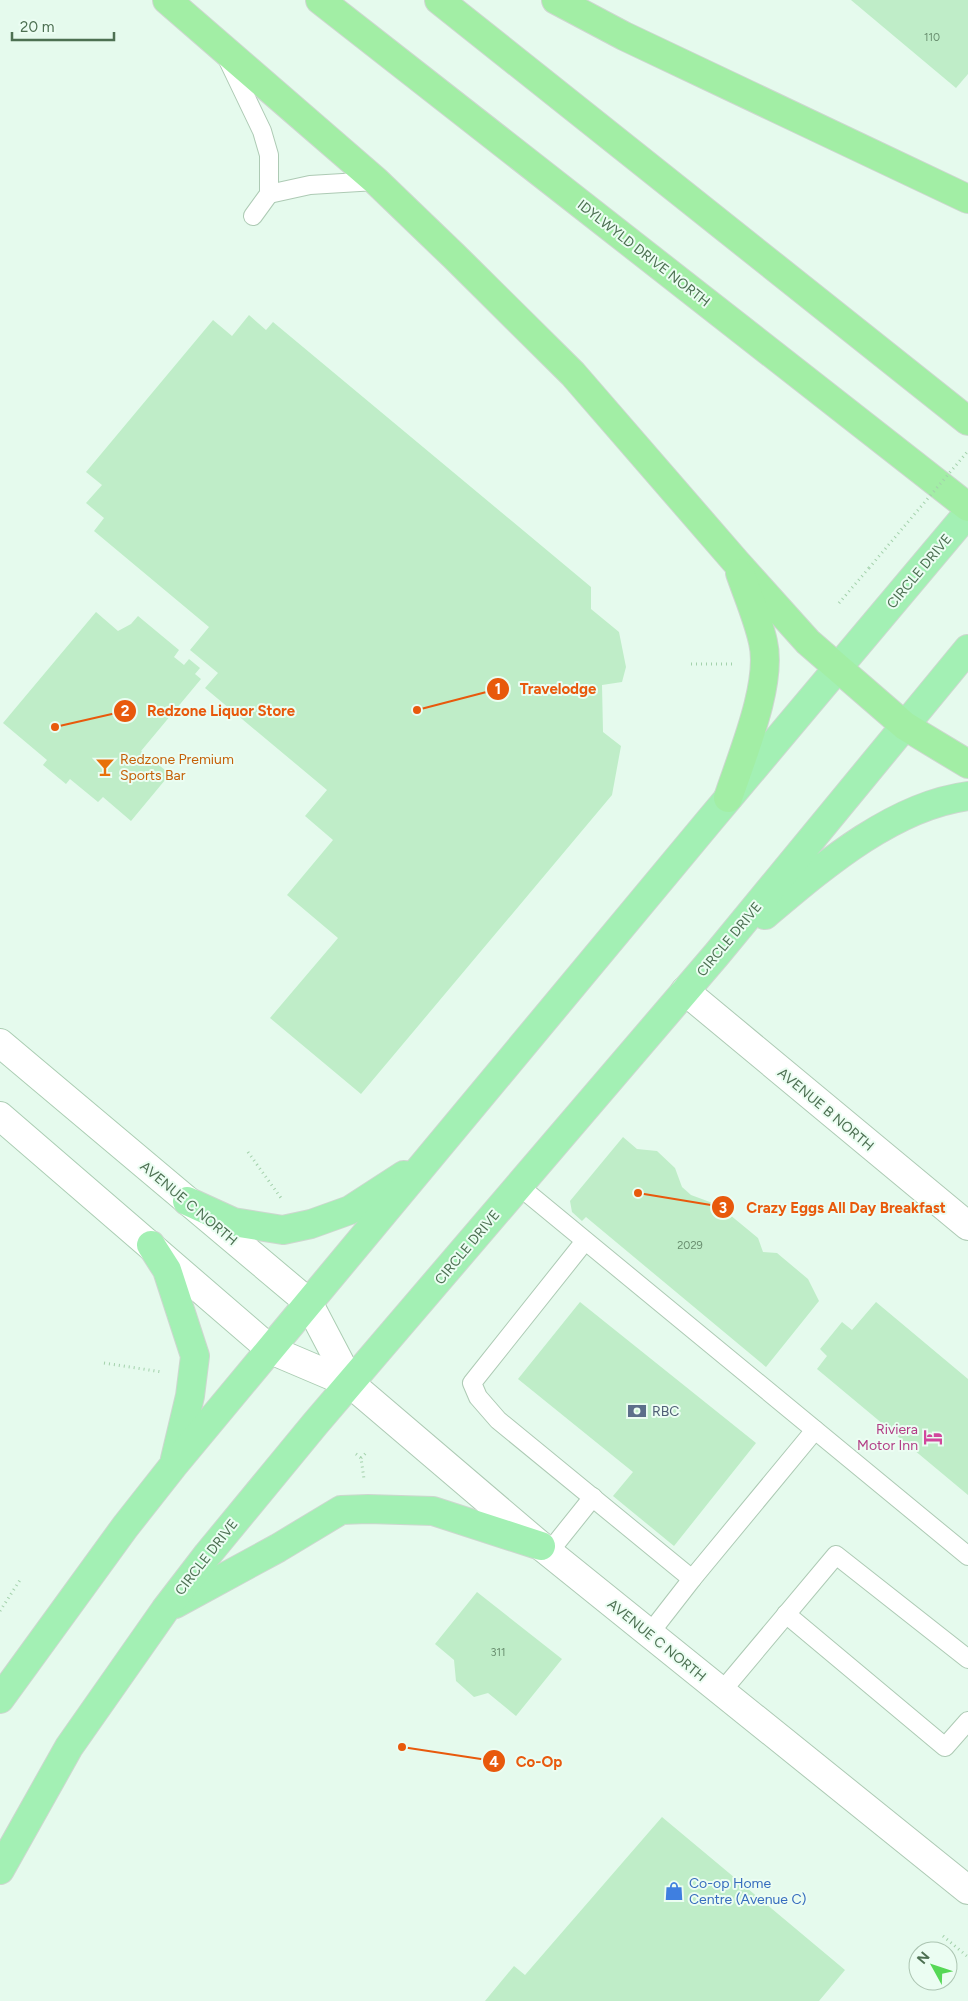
<svg xmlns="http://www.w3.org/2000/svg" width="968" height="2001" font-family="Figtree,sans-serif">
  <rect width="100%" height="100%" fill="#e5faed"/>
  <g fill="#bfedc8">
    <path d="M851,0H968V74L956,88Z"/>
    <path d="M249,315L266,330L273,322L591,587V609L619,632L626,667L622,682L602,685L603,732L621,746L612,795L361,1094L270,1018L338,938L287,895L333,840L305,816L327,790L205,688L218,673L190,650L209,627L94,531L104,518L86,503L102,485L86,472L213,320L232,336Z"/>
    <path d="M96,612L118,631L131,624L138,616L179,650L174,657L184,665L189,659L200,668L195,674L201,679L141,751L170,774L131,821L103,797L98,802L70,779L66,784L43,765L47,760L3,723Z"/>
    <path d="M623,1137L637,1149L657,1151L675,1168L682,1187L691,1195L718,1205L758,1238L763,1252L777,1253L808,1279L819,1301L766,1367L586,1217L582,1221L572,1212L570,1201Z"/>
    <path d="M580,1302L756,1443L674,1546L613,1496L633,1472L518,1379Z"/>
    <path d="M876,1302L968,1379V1495L817,1369L827,1356L820,1349L842,1322L852,1330Z"/>
    <path d="M477,1592L562,1659L516,1716L488,1693L474,1697L456,1681L454,1660L435,1644Z"/>
    <path d="M662,1817L845,1970L819,2001H485L514,1966L525,1975Z"/>
  </g>
  <g fill="none" stroke-linecap="round" stroke-linejoin="round">
    <g stroke="#adcab4" stroke-width="20">
      <g id="service">
        <path d="M227,58L262,131L269,155V194L253,216"/>
        <path d="M269,194L310,185L376,181"/>
        <path d="M519,1186L968,1556"/>
        <path d="M585,1241L472,1383L478,1397L498,1420L692,1579L815,1430"/>
        <path d="M549,1552L593,1497"/>
        <path d="M786,1614L945,1747L968,1721"/>
        <path d="M650,1633L692,1579"/>
        <path d="M722,1691L836,1555L968,1659"/>
      </g>
    </g>
    <g stroke="#adcab4" stroke-width="30">
      <g id="minor">
        <path d="M685,991L968,1226"/>
        <path d="M351,1384L541,1546L968,1890"/>
      </g>
    </g>
    <g stroke="#abcdb3" stroke-width="30">
      <g id="secondary">
        <path d="M0,1043L308,1302L351,1384"/>
        <path d="M0,1116L271,1350L351,1384"/>
      </g>
    </g>
    <g stroke="#cdd7cf" stroke-width="30">
      <g id="trunk">
        <path d="M765,915C822,867 892,806 968,796"/>
        <path d="M187,1201L233,1222L283,1230L311,1224L350,1210L404,1175"/>
        <path d="M151,1245L167,1270L195,1356L190,1396L175,1459"/>
        <path d="M175,1604L278,1548L341,1510L368,1509L433,1511L541,1546"/>
        <path d="M0,1699L125,1527L173,1466L710,820L968,513"/>
        <path d="M0,1870L69,1747L165,1610L208,1554L315,1424L717,954L968,649"/>
      </g>
    </g>
    <g stroke="#cdd7cf" stroke-width="30">
      <g id="motorway">
        <path d="M167,0L376,181L454,256L573,374L736,562L808,642L905,726L968,764"/>
        <path d="M320,0L968,507"/>
        <path d="M439,0L968,421"/>
        <path d="M556,0L624,36L968,199"/>
        <path d="M728,798C741,758 773,684 763,642C758,619 748,596 740,573"/>
      </g>
    </g>
    <g stroke="#a3d1ab" stroke-width="3" stroke-dasharray="1 4" stroke-linecap="butt">
      <path d="M839,603L869,568"/>
      <path d="M691,664H734"/>
      <path d="M248,1152L281,1198"/>
      <path d="M104,1363L162,1372"/>
      <path d="M356,1454L361,1458L364,1479"/>
      <path d="M361,1458L367,1452"/>
      <path d="M0,1611L20,1580"/>
      <path d="M943,1936L968,1957"/>
    </g>
    <use href="#service" stroke="#fff" stroke-width="18"/>
    <use href="#minor" stroke="#fff" stroke-width="28"/>
    <use href="#secondary" stroke="#fff" stroke-width="28"/>
    <use href="#trunk" stroke="#a3f0b4" stroke-width="28"/>
    <use href="#motorway" stroke="#a2eea5" stroke-width="28"/>
    <path stroke="#a3d1ab" stroke-width="3" stroke-dasharray="1 4" stroke-linecap="butt" d="M869,568L968,451"/>
  </g>
  <defs>
    <g id="bar-bare" transform="scale(1.5)"><path d="M-6-5H6L.8 .8V4.5H3.5V6h-7V4.5H-.8V.8Z" fill="#e8710a" stroke="#ebfdf2" stroke-width="2.5" paint-order="stroke"/></g>
    <g id="bank-bare" transform="scale(1.5)"><path d="M-6-4H6V4H-6ZM0-2.3a2.3 2.3 0 1 0 0 4.6a2.3 2.3 0 1 0 0-4.6Z" fill="#5c6f8a" stroke="#ebfdf2" stroke-width="2.5" paint-order="stroke"/></g>
    <g id="hotel-bare" transform="scale(1.5)"><path d="M-6-4.5h1.5V1H6V5H4.5V3h-9V5H-6ZM-4 0a1.8 1.8 0 1 1 3.6 0ZM.5 0V-2.5h3Q6-2.5 6 0Z" fill="#d1479c" stroke="#ebfdf2" stroke-width="2.5" paint-order="stroke"/></g>
    <g id="shop-bare" transform="scale(1.5)"><path d="M-5-2.5h2.3a2.7 3.5 0 0 1 5.4 0H5L5.5 6h-11ZM-1.5-2.5h3a1.5 2.3 0 0 0-3 0Z" fill="#3f7fe0" stroke="#ebfdf2" stroke-width="2.5" paint-order="stroke"/></g>
  </defs>
  <g fill-rule="evenodd">
    <use href="#bar-bare" x="105" y="767"/>
    <use href="#bank-bare" x="637" y="1411"/>
    <use href="#hotel-bare" x="933" y="1437"/>
    <use href="#shop-bare" x="674" y="1891"/>
  </g>
  <g text-anchor="middle" stroke-width="4" stroke-linejoin="round" paint-order="stroke">
    <g font-size="11" fill="#6a8f70">
      <text x="932" y="41">110</text>
      <text x="690" y="1249">2029</text>
      <text x="498" y="1656">311</text>
    </g>
    <g font-size="14" fill="#4d7052" stroke="#ebfdf2">
      <text transform="translate(644 253) rotate(38)" y="5">IDYLWYLD DRIVE NORTH</text>
      <text transform="translate(919 571) rotate(-50)" y="5">CIRCLE DRIVE</text>
      <text transform="translate(729 939) rotate(-50)" y="5">CIRCLE DRIVE</text>
      <text transform="translate(826 1109) rotate(40)" y="5">AVENUE B NORTH</text>
      <text transform="translate(189 1203) rotate(40)" y="5">AVENUE C NORTH</text>
      <text transform="translate(467 1247) rotate(-50)" y="5">CIRCLE DRIVE</text>
      <text transform="translate(206 1557) rotate(-52)" y="5">CIRCLE DRIVE</text>
      <text transform="translate(657 1640) rotate(39)" y="5">AVENUE C NORTH</text>
    </g>
    <g font-size="14" fill="#c56008" stroke="#ebfdf2" text-anchor="start">
      <text x="120" y="764">Redzone Premium<tspan x="120" dy="16">Sports Bar</tspan></text>
    </g>
    <g font-size="14" fill="#4e5e75" stroke="#ebfdf2" text-anchor="start">
      <text x="652" y="1416">RBC</text>
    </g>
    <g font-size="14" fill="#b23c85" stroke="#ebfdf2" text-anchor="end">
      <text x="918" y="1434">Riviera<tspan x="918" dy="16">Motor Inn</tspan></text>
    </g>
    <g font-size="14" fill="#366cbe" stroke="#ebfdf2" text-anchor="start">
      <text x="689" y="1888">Co-op Home<tspan x="689" dy="16">Centre (Avenue C)</tspan></text>
    </g>
  </g>
  <path fill="none" stroke="#e8590c" stroke-width="2" d="M417 710L498 689M55 727L125 711M638 1193L723 1207M402 1747L494 1761"/>
  <g fill="#e8590c" stroke="#ebfdf2" stroke-width="2">
    <circle cx="417" cy="710" r="5"/>
    <circle cx="55" cy="727" r="5"/>
    <circle cx="638" cy="1193" r="5"/>
    <circle cx="402" cy="1747" r="5"/>
    <circle cx="498" cy="689" r="12"/>
    <circle cx="125" cy="711" r="12"/>
    <circle cx="723" cy="1207" r="12"/>
    <circle cx="494" cy="1761" r="12"/>
  </g>
  <g font-size="15" text-anchor="middle" font-weight="bold" fill="#fff">
    <text x="498" y="694">1</text>
    <text x="125" y="716">2</text>
    <text x="723" y="1213">3</text>
    <text x="494" y="1767">4</text>
  </g>
  <g font-size="15" text-anchor="middle" font-weight="bold" fill="#e8590c" stroke="#ebfdf2" stroke-width="4" stroke-linejoin="round" paint-order="stroke">
    <text x="558" y="694">Travelodge</text>
    <text x="221" y="716">Redzone Liquor Store</text>
    <text x="846" y="1213">Crazy Eggs All Day Breakfast</text>
    <text x="539" y="1767">Co-Op</text>
  </g>
  <g transform="translate(933 1966) rotate(310)"><circle r="24" fill="#ebfdf2" stroke="#acc5b2"/>
  <path d="M0-4L9 19L0 12L-9 19Z" fill="#56d856"/>
  <text y="-8" font-size="14" font-weight="bold" text-anchor="middle" fill="#4d7052">N</text>
  </g>
  <path d="M12 32v8h102v-8" fill="none" stroke="#4d7052" stroke-width="2.5"/>
  <text x="20" y="32" font-size="15" fill="#4d7052" stroke="#ebfdf2" stroke-width="4" paint-order="stroke">20 m</text>
</svg>
